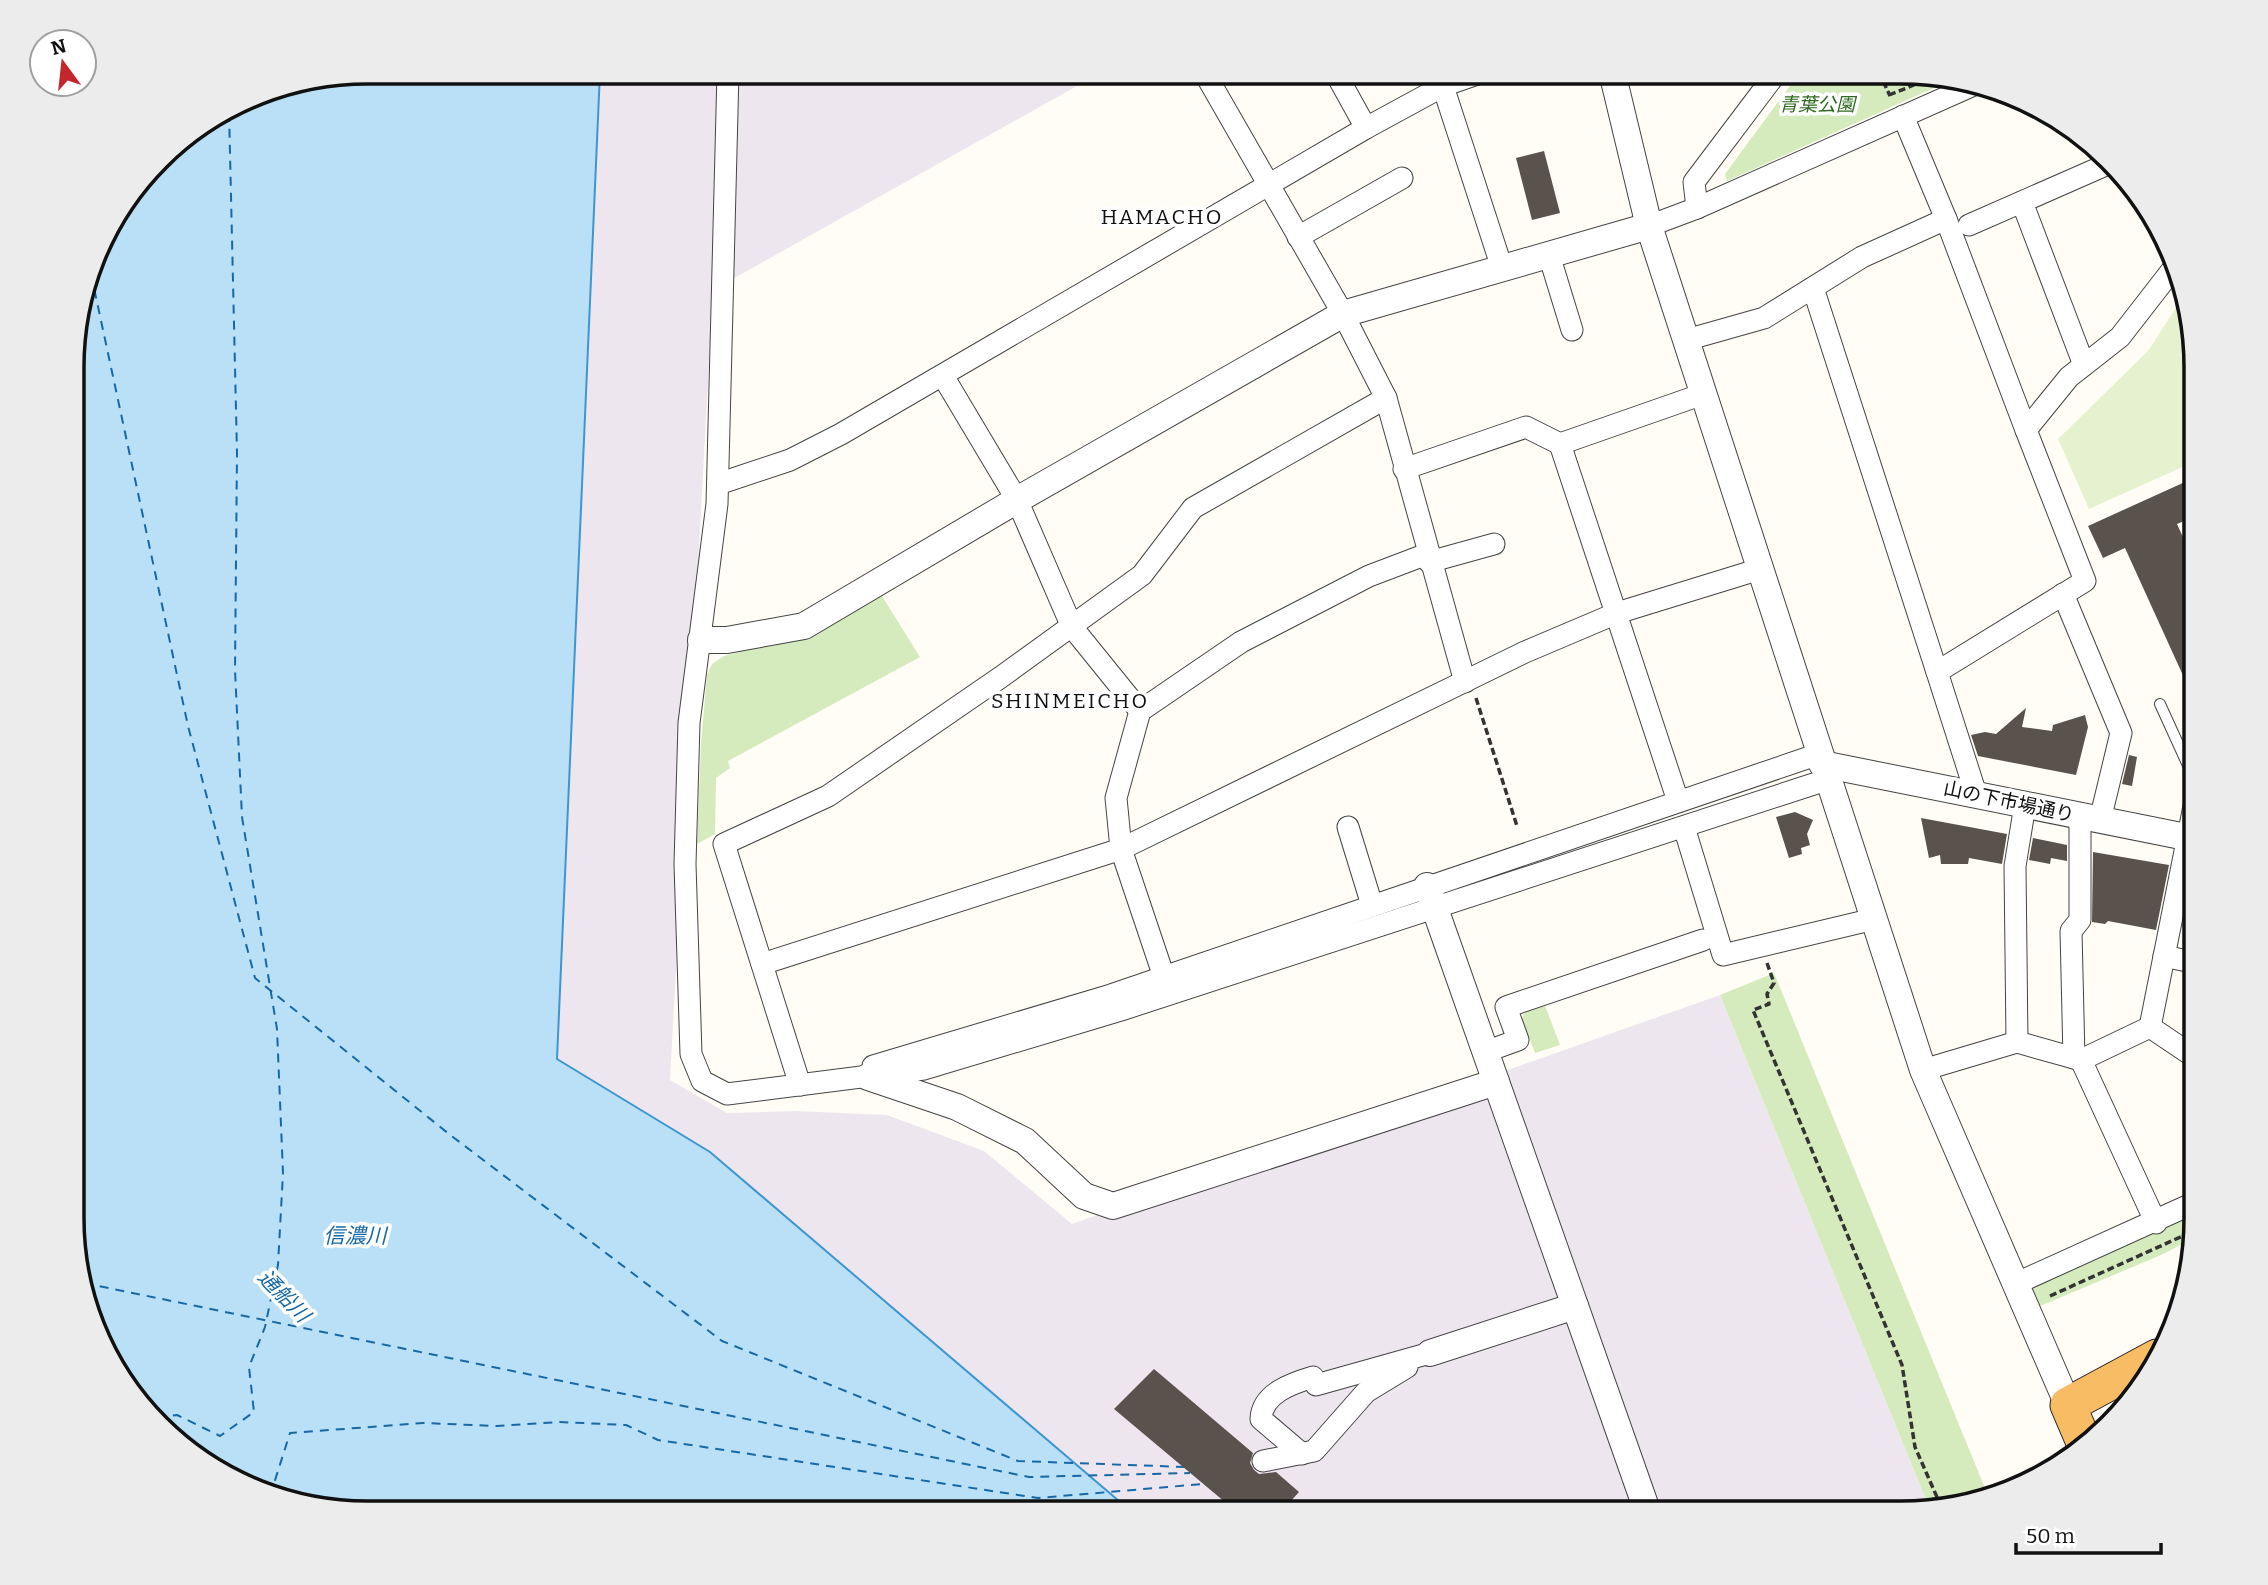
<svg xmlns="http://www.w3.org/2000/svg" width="2268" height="1585" font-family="Bitter,'Noto Sans JP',serif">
  <rect width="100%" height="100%" fill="#fffdf5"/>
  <path fill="#eee6ef" d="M600,72H1102L713,290L670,1080L727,1113L795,1111L887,1115L984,1151L1072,1224L1720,995L1929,1507L1901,1513H1133L710,1152L557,1059Z"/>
  <g fill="#d5ebbd">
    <path d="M1800,72H1911L1938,86L1727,181L1725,174Z"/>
    <path d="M880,593L920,657L728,761L730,768L716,778L715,834L697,844L701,743L707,675L712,664L724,656L804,635Z"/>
    <path d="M1774,973L1987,1493L1929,1507L1720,995Z"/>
    <path d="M1544,1003L1560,1045L1535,1053L1522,1019L1526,1009Z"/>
    <path d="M2196,1202V1237L2161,1255L2026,1312L2015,1284Z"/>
  </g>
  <path fill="#e6f2cf" d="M2181,300L2196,348V461L2089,509L2058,439L2148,351Z"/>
  <path fill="#b9e0f7" stroke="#3f96cf" stroke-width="2" d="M367,72H600L557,1059L710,1152L1133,1513H348L272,1497L188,1452L111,1365L74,1256V329L102,236L172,145L255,94Z"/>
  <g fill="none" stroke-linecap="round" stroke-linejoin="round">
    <g stroke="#1768a6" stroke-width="2" stroke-dasharray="9 7" stroke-linecap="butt">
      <path d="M91,274L188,726L255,978L449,1134L722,1341L1018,1461L1185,1467"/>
      <path d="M84,1283L1029,1477L1190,1473"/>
      <path d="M157,1417L177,1415L220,1436L254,1412L249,1367L265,1327L278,1265L283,1173L277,1029L242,817L235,670L237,453L229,110"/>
      <path d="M270,1496L290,1433L423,1423L497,1426L560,1422L626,1425L658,1440L1038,1498L1203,1484"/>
    </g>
  </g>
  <g fill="#5a524d">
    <path d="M1544,151L1560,213L1532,220L1516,158Z"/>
    <path d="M2196,477V516L2177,524L2196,566V704L2125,548L2103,558L2088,526Z"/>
    <path d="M2026,708L2022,727L2052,731L2053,725L2085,715L2088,727L2076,775L1978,756L1971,735L1985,732L1996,734Z"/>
    <path d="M2129,755L2137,757L2132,786L2122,784Z"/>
    <path d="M1795,812L1813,820L1807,834L1810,845L1801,848L1802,854L1789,858L1776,817Z"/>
    <path d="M1921,818L2007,834L2002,864L1969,858L1968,864H1941L1940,855L1929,858Z"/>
    <path d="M2033,838L2067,845V861L2051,858L2050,864L2029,860Z"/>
    <path d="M2093,852L2169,865L2156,930L2108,921L2105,924L2092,922Z"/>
    <path d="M1154,1369L1253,1453L1250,1463L1254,1470L1259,1474L1276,1472L1299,1492L1280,1513H1238L1114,1409Z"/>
  </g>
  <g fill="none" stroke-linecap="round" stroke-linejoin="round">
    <g stroke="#444" stroke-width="12">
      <path id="service" d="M2160,704L2196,783"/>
    </g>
    <g stroke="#444" stroke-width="23">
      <g id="minor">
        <path d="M728,72L717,504L689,723L685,864L691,1054L702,1081L727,1094L924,1069L1121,1010L1826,780"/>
        <path d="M1204,72L1343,314L1386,398L1465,682"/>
        <path d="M1335,72L1366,128"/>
        <path d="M1439,74L1502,268"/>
        <path d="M1903,116L1946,219L2026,430"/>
        <path d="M2022,202L2084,365"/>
        <path d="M1697,208L1694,182L1777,72"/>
        <path d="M1969,225L2108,164"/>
        <path d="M1649,226L1697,208L1976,84"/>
        <path d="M1298,237L1402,178"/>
        <path d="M1549,255L1572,330"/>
        <path d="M1813,288L1937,672"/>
        <path d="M1686,340L1764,318L1862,257L1946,219"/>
        <path d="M943,376L1017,500L1072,627L1140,711"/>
        <path d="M1560,444L1678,801"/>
        <path d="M1404,469L1526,427L1560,444L1703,394"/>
        <path d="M718,484L790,460L841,434L1366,128L1445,85L1483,72"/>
        <path d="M1429,562L1494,544"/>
        <path d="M2063,594L2121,733L2100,820"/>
        <path d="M1976,794L1937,672L2085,581L2026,430L2069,377L2120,337L2172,270"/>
        <path d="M1348,827L1372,905"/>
        <path d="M1684,827L1723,955L1874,919"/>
        <path d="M2164,956L2196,963"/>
        <path d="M762,964L1121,849L1525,652L1617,613L1760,569"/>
        <path d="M1164,977L1121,849L1116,798L1140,711L1241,642L1369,576L1427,554"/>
        <path d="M2150,1027L2196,1058"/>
        <path d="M2017,1042L2015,866L2025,805"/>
        <path d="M1485,1052L1518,1040L1506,1007L1703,940"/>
        <path d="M2074,1058L2071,931L2080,920V816"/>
        <path d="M2081,1060L2156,1223"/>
        <path d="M873,1066L1111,995L1819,754"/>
        <path d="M1923,1070L2017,1042L2081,1060L2150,1027L2196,796"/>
        <path d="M800,1085L724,844L828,796L1001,677L1142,575L1193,508L1386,398"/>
        <path d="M2015,1284L2196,1202"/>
        <path d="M1302,1454L1261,1419C1262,1393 1293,1383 1313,1377L1316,1385L1430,1353"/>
        <path d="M1263,1461L1314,1451L1366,1392L1407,1367"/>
      </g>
    </g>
    <g stroke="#444" stroke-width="28">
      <g id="tertiary">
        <path d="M1612,72L1649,226L1923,1070L2068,1405"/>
        <path d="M701,640H727L804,626L1017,500L1343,314L1649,226"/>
        <path d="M1822,764L2196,839"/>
        <path d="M1427,886L1648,1513"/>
        <path d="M868,1077L957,1107L1025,1141L1084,1196L1113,1206L1496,1082"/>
        <path d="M1430,1353L1575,1306"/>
      </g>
    </g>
    <g stroke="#222" stroke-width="37">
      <path id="trunk" d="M2083,1440L2068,1405L2157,1357"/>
    </g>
    <g stroke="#333" stroke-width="3.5" stroke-dasharray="7 3.5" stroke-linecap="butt">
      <path d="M1879,72L1890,96"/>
      <path d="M1889,95L1914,85L1924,73"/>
      <path d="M1476,698L1517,826"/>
      <path d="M1767,963L1774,983L1767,994L1769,1004L1753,1010L1902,1365L1915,1447L1940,1504"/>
      <path d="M2050,1296L2196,1230"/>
    </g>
    <use href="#service" stroke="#fff" stroke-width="10"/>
    <use href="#minor" stroke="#fff" stroke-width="21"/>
    <use href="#tertiary" stroke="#fff" stroke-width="26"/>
    <use href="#trunk" stroke="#f7bc64" stroke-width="35"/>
  </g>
  <g text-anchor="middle" stroke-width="7" stroke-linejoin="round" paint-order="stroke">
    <g font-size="19" font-style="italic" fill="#2f6b1f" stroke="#fff">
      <text x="1817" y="111">青葉公園</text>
    </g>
    <g font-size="19" fill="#111" stroke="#fff">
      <text transform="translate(2009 801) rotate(12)" y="7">山の下市場通り</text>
    </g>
    <g font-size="21" letter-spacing="2" fill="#111" stroke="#fff">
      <text x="1162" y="224">HAMACHO</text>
      <text x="1070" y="708">SHINMEICHO</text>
    </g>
    <g font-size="21" font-style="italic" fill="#1768a6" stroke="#fff">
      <text x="355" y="1243">信濃川</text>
      <text transform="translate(284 1296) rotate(46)" y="7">通船川</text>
    </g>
  </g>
  <path d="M0 0H2268V1585H0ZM367 84H1901A283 283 0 0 1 2184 367V1218A283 283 0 0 1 1901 1501H367A283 283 0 0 1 84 1218V367A283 283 0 0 1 367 84Z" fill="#ececec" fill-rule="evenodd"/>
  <path fill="none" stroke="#111" stroke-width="3.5" d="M367 84H1901A283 283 0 0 1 2184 367V1218A283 283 0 0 1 1901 1501H367A283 283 0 0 1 84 1218V367A283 283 0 0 1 367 84Z"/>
  <g transform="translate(63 63) rotate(345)"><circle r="33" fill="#ffffff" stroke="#a0a0a0" stroke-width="2"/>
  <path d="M0-5L12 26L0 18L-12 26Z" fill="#c4262e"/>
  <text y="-10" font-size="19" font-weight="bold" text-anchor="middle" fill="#111111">N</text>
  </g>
  <path d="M2016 1543v10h145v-10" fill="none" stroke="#111111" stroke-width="3.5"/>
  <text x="2026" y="1543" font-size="21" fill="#111111" stroke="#ffffff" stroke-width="5" paint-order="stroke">50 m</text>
</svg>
